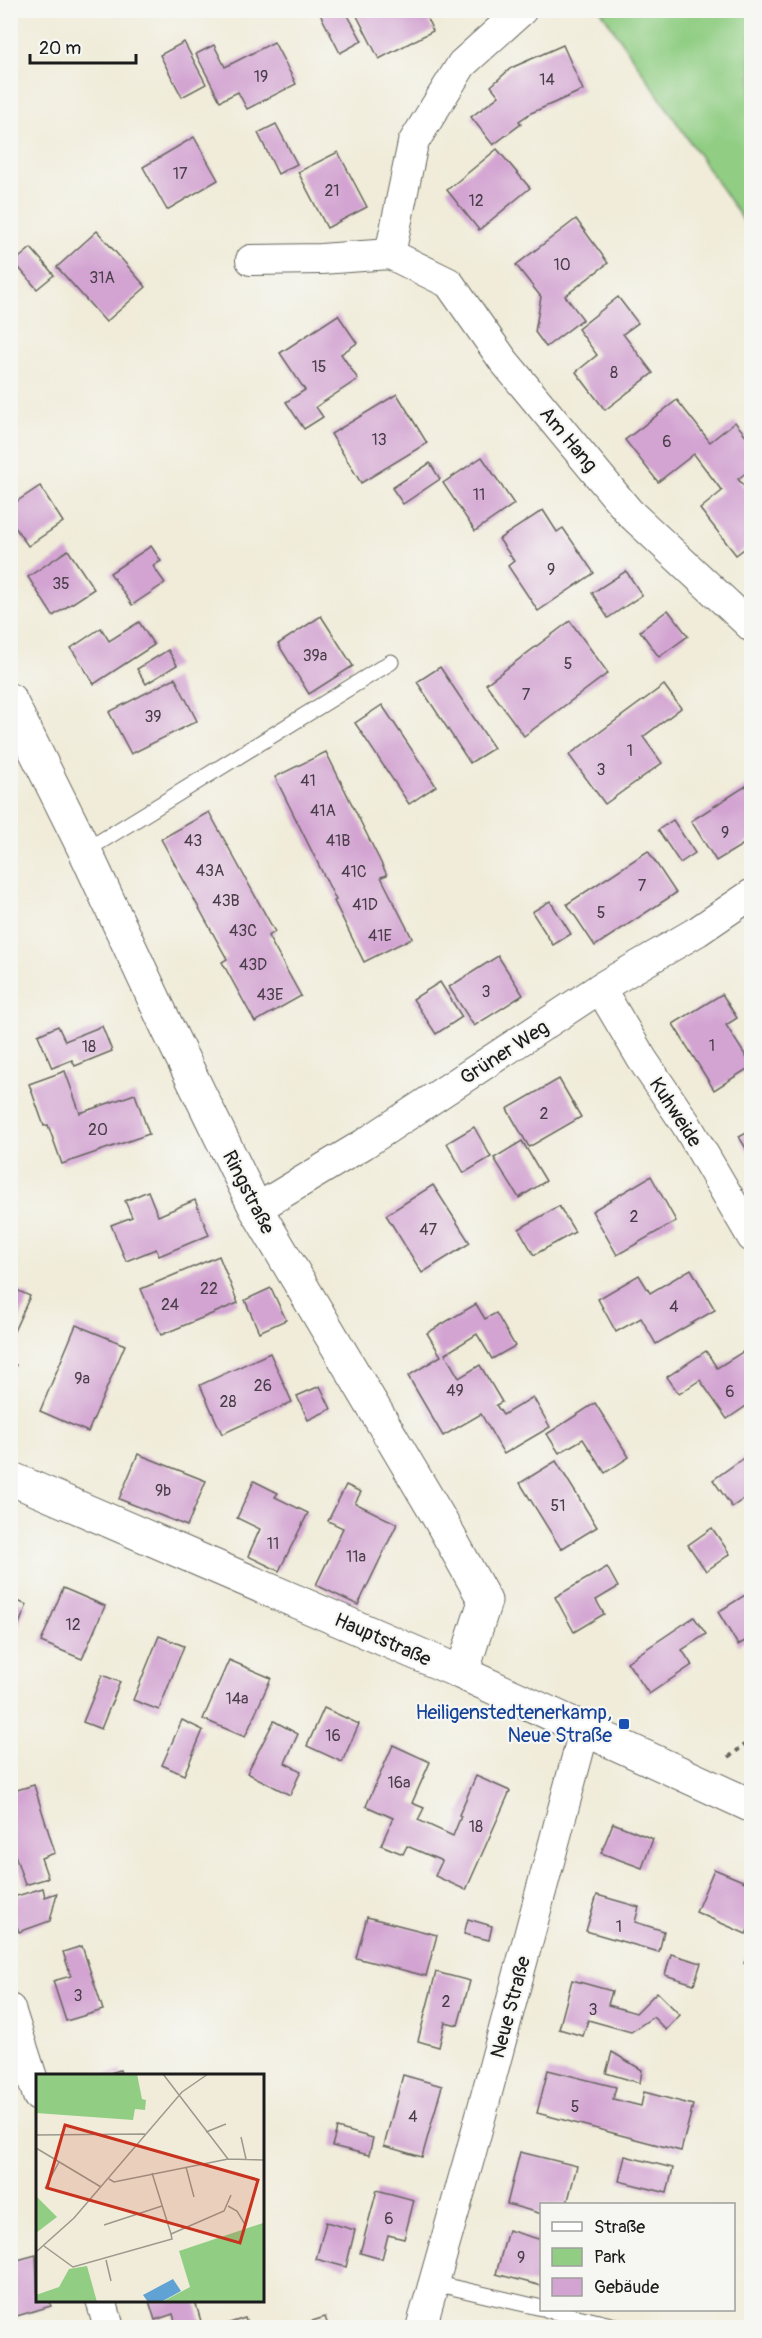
<svg xmlns="http://www.w3.org/2000/svg" width="762" height="2338" font-family="Pangolin,sans-serif">
  <rect width="100%" height="100%" fill="#f6f6f2"/>
  <filter id="ink" filterUnits="userSpaceOnUse"><feTurbulence type="fractalNoise" baseFrequency=".0167" numOctaves="2"/><feDisplacementMap in="SourceGraphic" scale="12" xChannelSelector="R" yChannelSelector="G"/><feConvolveMatrix kernelMatrix="1 2 1 2 8 2 1 2 1" color-interpolation-filters="sRGB"/></filter>
  <filter id="wash" filterUnits="userSpaceOnUse"><feTurbulence type="fractalNoise" baseFrequency=".008" numOctaves="4" result="noise"/><feDisplacementMap in="SourceGraphic" scale="24" xChannelSelector="R" yChannelSelector="G"/><feGaussianBlur stdDeviation="1.35" result="paint"/><feColorMatrix in="noise" values="0 0 0 0 0 0 0 0 0 0 0 0 0 0 0 0 0 1.4 0 .05"/><feComposite in="paint" operator="in"/></filter>
  <g filter="url(#wash)">
    <rect width="100%" height="100%" fill="#f0ecd9"/>
    <path fill="#91ce84" stroke="#567550" stroke-width="1.5" d="M601,11H751V232Z"/>
    <g id="blocks">
      <g fill="#d3a4d2">
        <path d="M318,10H345L362,41L340,53Z"/>
        <path d="M363,10H423L433,31L379,59L356,14Z"/>
        <path d="M184,42L206,84L182,97L160,55Z"/>
        <path d="M274,42L296,84L247,109L238,92L220,101L196,54L214,45L225,67Z"/>
        <path d="M563,45L583,90L531,113L519,121L521,124L493,145L471,117L499,96L491,86L511,68Z"/>
        <path d="M276,124L297,164L278,174L258,133Z"/>
        <path d="M194,137L218,180L167,210L143,167Z"/>
        <path d="M497,149L530,188L479,230L447,190Z"/>
        <path d="M338,152L367,207L327,228L298,172Z"/>
        <path d="M576,219L608,263L565,296L583,319L546,347L535,332L541,297L516,265Z"/>
        <path d="M97,231L146,287L106,322L57,267Z"/>
        <path d="M31,248L54,275L37,289L14,262Z"/>
        <path d="M618,297L638,323L623,334L653,373L605,410L576,372L597,355L578,329Z"/>
        <path d="M338,315L357,343L341,354L358,379L316,407L323,417L304,429L286,402L305,390L280,353Z"/>
        <path d="M397,394L427,443L361,483L331,434Z"/>
        <path d="M677,400L710,442L735,422L752,443V468L738,479L752,496V543L736,555L700,509L722,491L694,454L658,482L625,440Z"/>
        <path d="M482,457L514,504L475,531L443,483Z"/>
        <path d="M430,463L440,479L403,504L392,488Z"/>
        <path d="M40,486L63,522L28,546L10,520V506Z"/>
        <path d="M543,510L557,532L563,528L594,573L538,611L508,566L514,561L499,539Z"/>
        <path d="M151,546L161,561L153,566L165,583L132,605L110,573Z"/>
        <path d="M68,550L94,589L53,616L28,577Z"/>
        <path d="M626,571L642,595L608,618L592,593Z"/>
        <path d="M668,610L688,636L659,657L640,631Z"/>
        <path d="M321,616L353,666L309,694L278,644Z"/>
        <path d="M570,621L608,673L524,736L486,684Z"/>
        <path d="M139,622L154,645L94,684L71,648L101,628L109,641Z"/>
        <path d="M168,650L177,665L146,684L137,669Z"/>
        <path d="M440,667L494,748L470,763L417,682Z"/>
        <path d="M175,678L197,721L131,754L109,712Z"/>
        <path d="M664,685L681,708L643,737L662,763L605,804L569,755Z"/>
        <path d="M382,705L436,786L409,804L355,723Z"/>
        <path d="M326,752L387,875L381,877L412,938L364,962L334,901L336,900L275,777Z"/>
        <path d="M752,782V839L716,861L691,821Z"/>
        <path d="M209,812L275,932L268,936L301,996L255,1022L222,962L227,959L161,839Z"/>
        <path d="M673,820L695,853L680,863L658,830Z"/>
        <path d="M648,851L676,893L595,946L567,904Z"/>
        <path d="M550,901L571,934L553,945L532,912Z"/>
        <path d="M498,956L523,995L474,1026L449,987Z"/>
        <path d="M440,982L462,1017L436,1034L413,999Z"/>
        <path d="M722,994L737,1018L726,1025L752,1066L714,1090L673,1024Z"/>
        <path d="M58,1026L65,1041L102,1026L112,1051L75,1066L72,1060L52,1068L38,1035Z"/>
        <path d="M65,1071L80,1113L135,1094L149,1134L62,1164L48,1125L44,1126L29,1084Z"/>
        <path d="M559,1079L581,1117L529,1147L507,1109Z"/>
        <path d="M474,1127L491,1157L464,1173L447,1143Z"/>
        <path d="M752,1130V1158L739,1137Z"/>
        <path d="M522,1141L546,1181L519,1198L494,1158Z"/>
        <path d="M651,1176L676,1221L617,1255L592,1211Z"/>
        <path d="M433,1185L470,1243L422,1273L386,1215Z"/>
        <path d="M148,1191L158,1216L195,1200L209,1235L159,1256L156,1249L126,1261L111,1225L132,1217L125,1201Z"/>
        <path d="M559,1206L575,1232L534,1255L519,1229Z"/>
        <path d="M219,1256L238,1303L161,1335L141,1289Z"/>
        <path d="M691,1269L715,1310L656,1344L641,1318L616,1332L598,1299L639,1275L650,1293Z"/>
        <path d="M10,1287L30,1296L10,1340Z"/>
        <path d="M271,1288L286,1320L259,1332L245,1300Z"/>
        <path d="M476,1304L485,1319L496,1313L515,1346L492,1359L477,1334L445,1354L459,1378L480,1365L502,1402L496,1405L503,1415L533,1397L550,1427L504,1454L481,1414L443,1436L408,1376L441,1356L427,1333Z"/>
        <path d="M76,1325L125,1345L88,1432L40,1411Z"/>
        <path d="M752,1346V1402L727,1419L700,1380L679,1394L667,1377L706,1351L717,1368Z"/>
        <path d="M270,1353L292,1402L222,1434L200,1385Z"/>
        <path d="M10,1362L16,1365L10,1376Z"/>
        <path d="M320,1386L331,1409L308,1420L297,1396Z"/>
        <path d="M595,1403L629,1457L605,1473L583,1439L559,1453L547,1434Z"/>
        <path d="M752,1452V1493L732,1507L713,1480Z"/>
        <path d="M138,1454L206,1481L187,1526L119,1499Z"/>
        <path d="M556,1461L597,1527L561,1549L520,1483Z"/>
        <path d="M254,1481L278,1493L275,1497L308,1513L279,1571L248,1556L260,1529L237,1518Z"/>
        <path d="M346,1485L361,1492L355,1503L397,1524L358,1605L316,1585L343,1528L328,1521Z"/>
        <path d="M712,1528L730,1554L706,1571L688,1545Z"/>
        <path d="M607,1567L618,1587L596,1600L604,1614L574,1632L555,1597Z"/>
        <path d="M63,1588L105,1606L82,1659L41,1642Z"/>
        <path d="M745,1595L752,1604V1637L738,1645L718,1612Z"/>
        <path d="M10,1598L27,1605L14,1636L10,1634Z"/>
        <path d="M694,1617L706,1634L682,1650L692,1665L649,1694L627,1662Z"/>
        <path d="M159,1636L184,1646L159,1710L133,1700Z"/>
        <path d="M229,1660L271,1678L245,1737L203,1719Z"/>
        <path d="M102,1675L120,1682L101,1729L83,1722Z"/>
        <path d="M324,1708L359,1724L342,1762L307,1746Z"/>
        <path d="M182,1720L203,1730L184,1775L162,1765Z"/>
        <path d="M274,1721L298,1734L285,1763L301,1771L290,1795L247,1773Z"/>
        <path d="M393,1745L430,1762L412,1803L424,1808L418,1820L453,1836L461,1816L459,1815L476,1776L510,1791L466,1890L435,1876L442,1861L407,1846L403,1854L381,1845L393,1818L366,1806Z"/>
        <path d="M34,1785L55,1853L41,1858L48,1878L25,1885L10,1840V1792Z"/>
        <path d="M613,1823L653,1839L642,1868L601,1853Z"/>
        <path d="M714,1869L752,1885V1922L746,1934L696,1912Z"/>
        <path d="M43,1888L45,1897L57,1893L50,1921L19,1932L10,1906V1898Z"/>
        <path d="M597,1895L639,1907L635,1922L664,1931L659,1952L586,1931Z"/>
        <path d="M367,1917L437,1935L426,1976L356,1958Z"/>
        <path d="M468,1919L492,1926L489,1940L464,1934Z"/>
        <path d="M82,1946L103,2010L66,2021L53,1981L71,1976L63,1952Z"/>
        <path d="M752,1947V1970L744,1963Z"/>
        <path d="M671,1954L701,1963L694,1984L665,1975Z"/>
        <path d="M436,1972L470,1981L458,2025L445,2022L439,2047L418,2041Z"/>
        <path d="M572,1980L612,1991L608,2005L636,2013L657,1992L680,2015L666,2030L653,2017L631,2032L588,2020L583,2036L559,2029Z"/>
        <path d="M612,2052L642,2070L640,2083L606,2073Z"/>
        <path d="M120,2070L122,2076H104V2075Z"/>
        <path d="M548,2070L616,2087L613,2099L641,2106L644,2092L693,2105L681,2151L537,2113Z"/>
        <path d="M403,2075L442,2086L422,2157L384,2146Z"/>
        <path d="M337,2128L373,2138L369,2155L332,2146Z"/>
        <path d="M520,2152L577,2166L567,2204H542V2214L507,2204Z"/>
        <path d="M625,2156L673,2168L667,2193L619,2181Z"/>
        <path d="M377,2190L414,2200L404,2239L388,2235L382,2259L360,2253Z"/>
        <path d="M326,2222L355,2230L346,2267L316,2259Z"/>
        <path d="M508,2230L542,2240V2286L496,2274Z"/>
        <path d="M36,2255L38,2301H50L51,2306L10,2318V2262Z"/>
        <path d="M149,2301H195L203,2328H177L173,2314L155,2320Z"/>
        <path d="M325,2317L329,2328H293V2327Z"/>
        <path d="M245,2318L248,2328H217V2327Z"/>
      </g>
    </g>
  </g>
  <g filter="url(#ink)">
    <use href="#blocks" fill-opacity="0" stroke="#66655e" stroke-width="1.5"/>
    <g fill="none" stroke-linecap="round" stroke-linejoin="round">
      <g stroke="#66655e" stroke-width="17">
        <g id="service">
          <path d="M85,851L391,662"/>
          <path d="M434,2283L542,2308"/>
          <path d="M548,2310L624,2328"/>
        </g>
      </g>
      <g stroke="#66655e" stroke-width="32">
        <g id="minor">
          <path d="M390,254L413,143L462,64L522,10"/>
          <path d="M251,260L321,259L390,254L449,283L503,360L629,512L752,627"/>
          <path d="M600,988L642,1059L686,1124L752,1237"/>
          <path d="M256,1209L364,1144L600,988L698,931L752,894"/>
          <path d="M10,2009L38,2096"/>
          <path d="M101,2300L109,2328"/>
          <path d="M421,2328L471,2152L584,1731"/>
        </g>
      </g>
      <g stroke="#66655e" stroke-width="35">
        <g id="tertiary">
          <path d="M10,700L85,851L168,1029L256,1209L439,1518L485,1601L462,1673"/>
          <path d="M10,1478L462,1673L752,1806"/>
        </g>
      </g>
      <path stroke="#66655e" stroke-width="4" stroke-dasharray="4.5 4.5" stroke-linecap="butt" d="M729,1757L752,1739"/>
      <use href="#service" stroke="#fff" stroke-width="15"/>
      <use href="#minor" stroke="#fff" stroke-width="30"/>
      <use href="#tertiary" stroke="#fff" stroke-width="33"/>
    </g>
  </g>
  <rect fill="#1a4fb4" stroke="#f6f6f2" stroke-width="2" x="618" y="1718" width="12" height="12" rx="3"/>
  <g text-anchor="middle" stroke-width="4.5" stroke-linejoin="round" paint-order="stroke">
    <g font-size="16" fill="#4a3e4a">
      <text x="261" y="82">19</text>
      <text x="547" y="85">14</text>
      <text x="180" y="179">17</text>
      <text x="332" y="196">21</text>
      <text x="476" y="206">12</text>
      <text x="562" y="270">10</text>
      <text x="102" y="283">31A</text>
      <text x="319" y="372">15</text>
      <text x="614" y="378">8</text>
      <text x="379" y="445">13</text>
      <text x="667" y="447">6</text>
      <text x="479" y="500">11</text>
      <text x="551" y="575">9</text>
      <text x="61" y="589">35</text>
      <text x="315" y="661">39a</text>
      <text x="568" y="669">5</text>
      <text x="526" y="700">7</text>
      <text x="153" y="722">39</text>
      <text x="630" y="756">1</text>
      <text x="601" y="775">3</text>
      <text x="308" y="786">41</text>
      <text x="323" y="816">41A</text>
      <text x="725" y="838">9</text>
      <text x="193" y="846">43</text>
      <text x="338" y="846">41B</text>
      <text x="210" y="876">43A</text>
      <text x="354" y="877">41C</text>
      <text x="642" y="891">7</text>
      <text x="226" y="906">43B</text>
      <text x="365" y="910">41D</text>
      <text x="601" y="918">5</text>
      <text x="243" y="936">43C</text>
      <text x="380" y="941">41E</text>
      <text x="253" y="970">43D</text>
      <text x="486" y="997">3</text>
      <text x="270" y="1000">43E</text>
      <text x="712" y="1051">1</text>
      <text x="89" y="1052">18</text>
      <text x="544" y="1119">2</text>
      <text x="98" y="1135">20</text>
      <text x="634" y="1222">2</text>
      <text x="428" y="1235">47</text>
      <text x="209" y="1294">22</text>
      <text x="170" y="1310">24</text>
      <text x="674" y="1312">4</text>
      <text x="82" y="1384">9a</text>
      <text x="263" y="1391">26</text>
      <text x="455" y="1396">49</text>
      <text x="730" y="1397">6</text>
      <text x="228" y="1407">28</text>
      <text x="163" y="1496">9b</text>
      <text x="558" y="1511">51</text>
      <text x="273" y="1549">11</text>
      <text x="356" y="1562">11a</text>
      <text x="73" y="1630">12</text>
      <text x="237" y="1704">14a</text>
      <text x="333" y="1741">16</text>
      <text x="399" y="1788">16a</text>
      <text x="476" y="1832">18</text>
      <text x="619" y="1932">1</text>
      <text x="78" y="2001">3</text>
      <text x="446" y="2007">2</text>
      <text x="593" y="2015">3</text>
      <text x="575" y="2112">5</text>
      <text x="413" y="2122">4</text>
      <text x="389" y="2224">6</text>
      <text x="521" y="2263">9</text>
    </g>
    <g font-size="20" fill="#1c1c1c" stroke="#f6f6f2">
      <text transform="translate(569 439) rotate(50)" y="7">Am Hang</text>
      <text transform="translate(504 1052) rotate(-33)" y="7">Grüner Weg</text>
      <text transform="translate(676 1112) rotate(57)" y="7">Kuhweide</text>
      <text transform="translate(249 1192) rotate(63)" y="7">Ringstraße</text>
      <text transform="translate(383 1639) rotate(24)" y="7">Hauptstraße</text>
      <text transform="translate(510 2007) rotate(-75)" y="7">Neue Straße</text>
    </g>
    <g font-size="20" fill="#164399" stroke="#f6f6f2" text-anchor="end">
      <text x="612" y="1719">Heiligenstedtenerkamp,<tspan x="612" dy="23">Neue Straße</tspan></text>
    </g>
  </g>
  <g transform="translate(36 2074)">
    <rect width="228" height="228" fill="#f0ecd9"/>
    <path d="M0,0H101L106,25L110,26L109,36L99,35L97,46L0,39ZM0,122L21,143L0,159ZM227,149L228,228H126L154,213L143,177ZM51,192L61,228H0V221L23,213L33,195Z" fill="#91ce84"/>
    <path d="M137,205L145,217L125,228H112L107,221Z" fill="#5fa2d3"/>
    <path fill="none" stroke="#9b998d" stroke-width="1.5" d="M127,0L192,85M170,58L190,50M0,61L109,60M205,63L210,85M0,74L65,113M150,93L158,123M116,99L135,160M73,105L78,108L192,85L228,86M9,114L23,88M192,132L201,137L210,152M68,151L126,132M135,160L188,137L195,121M8,172L37,193L136,165L135,160M0,178L38,144L146,18L172,0M70,186L75,207"/>
    <path fill="#c8321e" fill-opacity="0.15" stroke="#c8321e" stroke-width="3" d="M29,51L222,106L204,169L11,114Z"/>
    <rect width="228" height="228" fill="none" stroke="#1c1c1c" stroke-width="3"/>
  </g>
  <rect width="762" height="2338" fill="none" stroke="#f6f6f2" stroke-width="36"/>
  <rect x="540" y="2203" width="195" height="108" fill="#f6f6f2" stroke="#9f9f9c" stroke-width="1.5"/>
  <rect x="552" y="2222" width="30" height="9" fill="#ffffff" stroke="#9f9f9c" stroke-width="1.5"/>
  <text x="594" y="2233" font-size="18" fill="#1c1c1c">Straße</text>
  <rect x="552" y="2248" width="30" height="18" fill="#91ce84" stroke="#9f9f9c" stroke-width="1.5"/>
  <text x="594" y="2263" font-size="18" fill="#1c1c1c">Park</text>
  <rect x="552" y="2278" width="30" height="18" fill="#d3a4d2" stroke="#9f9f9c" stroke-width="1.5"/>
  <text x="594" y="2293" font-size="18" fill="#1c1c1c">Gebäude</text>
  <path d="M30 54v9h106v-9" fill="none" stroke="#1c1c1c" stroke-width="3"/>
  <text x="39" y="54" font-size="18" fill="#1c1c1c" stroke="#f6f6f2" stroke-width="4.5" paint-order="stroke">20 m</text>
</svg>
